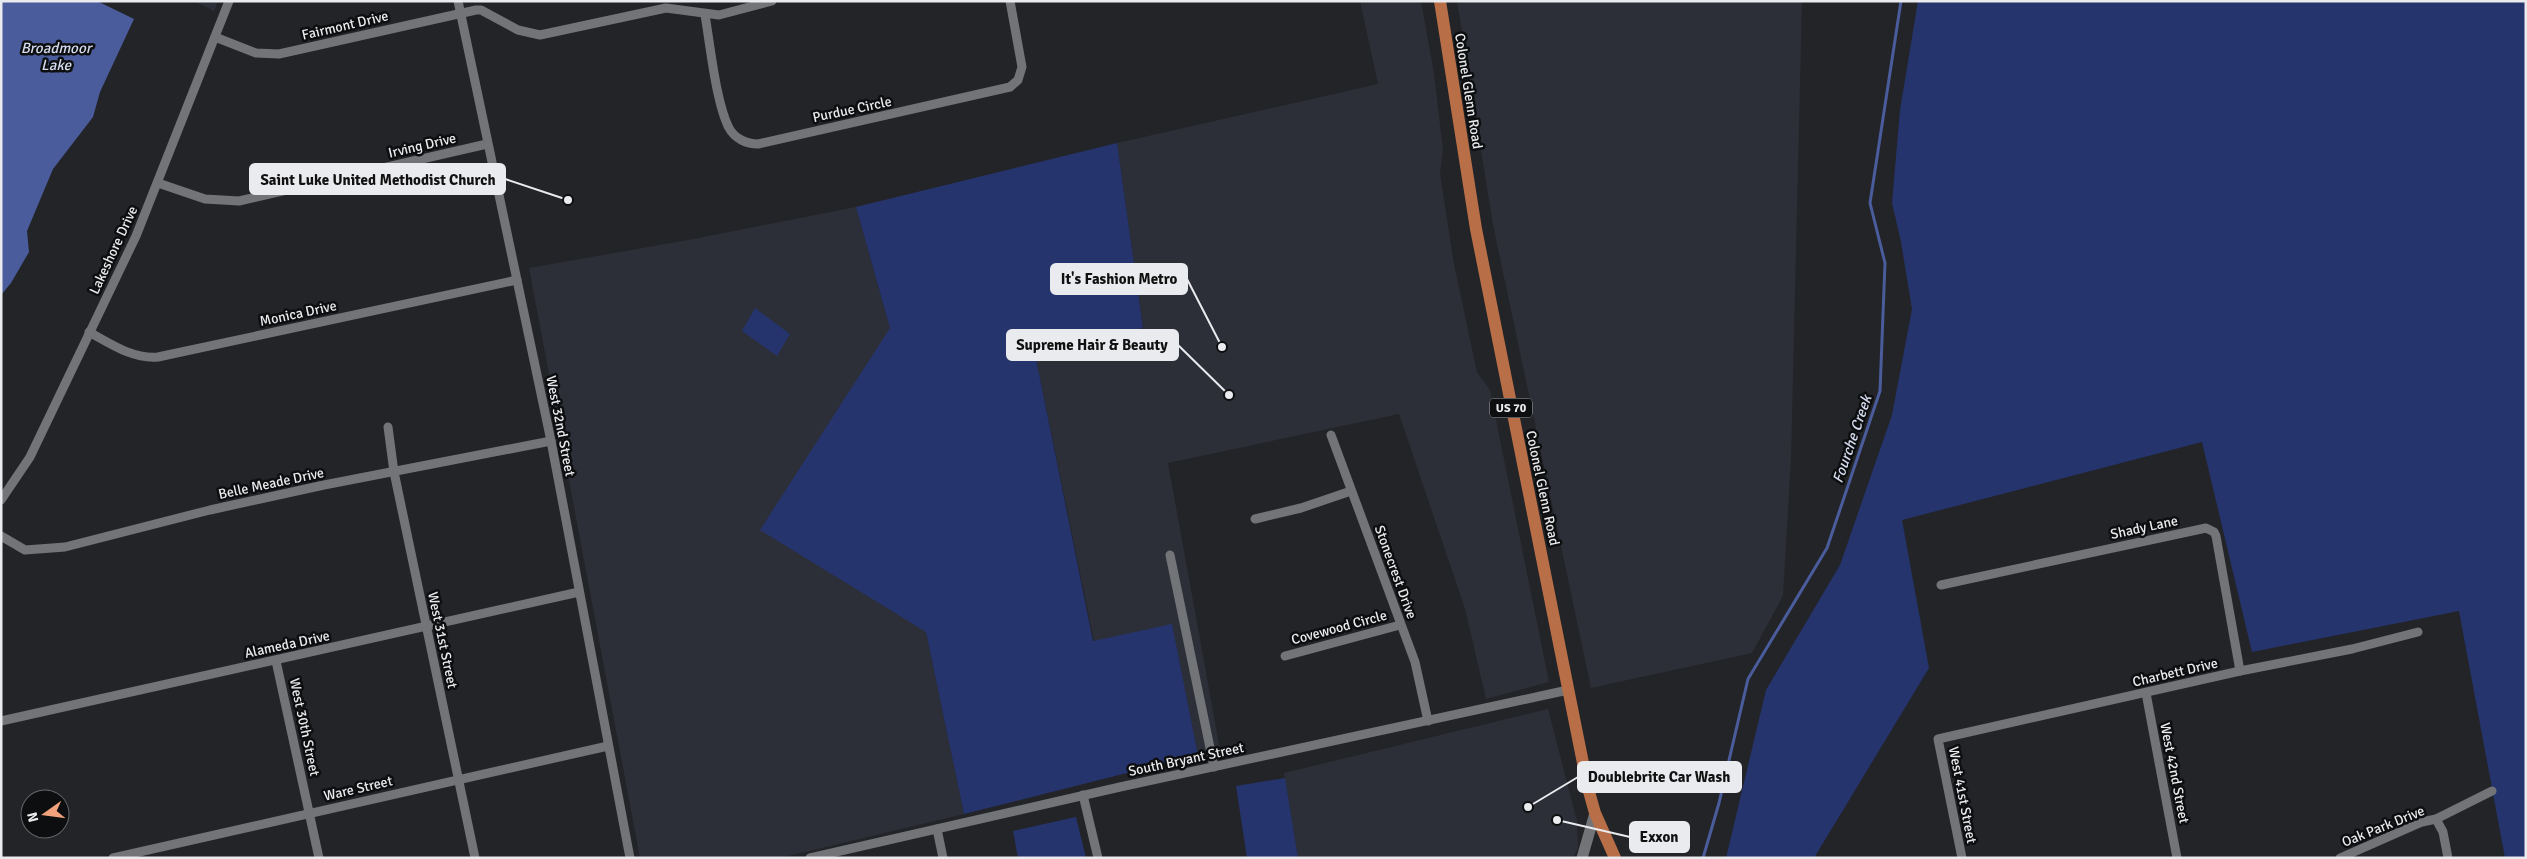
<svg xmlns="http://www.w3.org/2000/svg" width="2527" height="859" font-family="Signika,sans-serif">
  <rect width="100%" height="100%" fill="#232428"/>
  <g fill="#2c2f38">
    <path d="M194,1H218L214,11Z"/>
    <path d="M1360,1H1421L1434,73L1443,150L1440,173L1454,264L1477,372L1490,390L1549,682L1486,699L1465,609L1399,414L1168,463L1221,755H1198L1172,625L1094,641L1034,349L1143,328L1117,143L1378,84Z"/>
    <path d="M1457,1H1802L1791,460L1783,596L1752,653L1591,688L1493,225Z"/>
    <path d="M856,207L890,328L926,632L964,814L780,858H640L529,268L688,240Z"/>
    <path d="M1548,709L1577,821L1578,848L1573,858H1298L1284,773Z"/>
  </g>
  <g fill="#26346e">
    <path d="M1918,1H2526V858H2505L2459,611L2252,652L2202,442L1902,520L1929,668L1814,858H1726L1766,690L1840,565L1892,415L1912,309L1901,242L1892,203L1900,110Z"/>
    <path d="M1117,143L1143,328L1034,349L1093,641L1172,624L1198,755L964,814L926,632L760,530L890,328L856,207Z"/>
    <path d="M755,308L790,334L777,356L742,331Z"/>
    <path d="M1285,778L1298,858H1247L1236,786Z"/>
    <path d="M1076,817L1086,858H1018L1013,831Z"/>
  </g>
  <path fill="#4a5c9b" d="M1,1H97L134,19L100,92L93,117L53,169L27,231L29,252L11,283L1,295Z"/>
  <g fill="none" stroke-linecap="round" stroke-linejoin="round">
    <path stroke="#4a5c9b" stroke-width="3" d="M1703,858L1719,803L1748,679L1827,548L1880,391L1885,263L1870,203L1901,1"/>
    <g stroke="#727478" stroke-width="9">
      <path d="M458,1L551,441L630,858"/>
      <path d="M705,15C710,44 716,103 729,128C735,139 747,144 758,144L1010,87L1018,80L1022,67L1010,1"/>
      <path d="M215,37L256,53L279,54L476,10H481L518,30L540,35L666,8L719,15L772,1"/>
      <path d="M158,183L205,199L239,201L487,144"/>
      <path d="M89,332C111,344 132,359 158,357L517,280"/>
      <path d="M388,427L394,472L475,858"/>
      <path d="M1331,435L1415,662L1428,721"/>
      <path d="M1,500L30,457L136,236L229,1"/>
      <path d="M1255,519L1301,508L1351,491"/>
      <path d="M1,536L25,550L65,547L210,510L324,485L551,441"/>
      <path d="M1170,555L1214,767"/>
      <path d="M1941,585L2206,528L2214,532L2216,536L2240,671"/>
      <path d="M1285,656L1400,625"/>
      <path d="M276,661L319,858"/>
      <path d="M2146,693L2177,858"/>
      <path d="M1,721L579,592"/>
      <path d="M1083,795L1098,858"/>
      <path d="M2436,819L2443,832L2448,858"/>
      <path d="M937,829L943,858"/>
      <path d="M113,858L608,746"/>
      <path d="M810,858L1120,787L1568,690"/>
      <path d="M1962,858L1938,739L2240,671L2352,649L2418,632"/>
      <path d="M2340,858L2422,822L2436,819L2492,791"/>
    </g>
    <path stroke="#727478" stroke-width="11" d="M1582,858L1595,813"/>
    <path stroke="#b86f47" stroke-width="12" d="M1440,1L1476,229L1588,788L1595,813L1615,858"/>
  </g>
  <g text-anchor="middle" stroke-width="5" stroke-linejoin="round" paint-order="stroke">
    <rect fill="#0d0e0f" stroke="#a8a9ab" stroke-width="1" x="1490" y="398.5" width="42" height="19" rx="4"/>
    <g font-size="12" font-weight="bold" fill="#eaebee">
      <text x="1511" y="412">US 70</text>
    </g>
    <g font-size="14" fill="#eaebee" stroke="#0d0e0f">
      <text transform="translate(345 25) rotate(-13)" y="5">Fairmont Drive</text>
      <text transform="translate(1469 91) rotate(81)" y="5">Colonel Glenn Road</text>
      <text transform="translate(852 109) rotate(-12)" y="5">Purdue Circle</text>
      <text transform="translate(422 145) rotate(-13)" y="5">Irving Drive</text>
      <text transform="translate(113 250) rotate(-65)" y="5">Lakeshore Drive</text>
      <text transform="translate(298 313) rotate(-12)" y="5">Monica Drive</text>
      <text transform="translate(561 426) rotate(79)" y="5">West 32nd Street</text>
      <text transform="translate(271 483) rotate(-12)" y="5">Belle Meade Drive</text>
      <text transform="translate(1543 488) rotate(78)" y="5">Colonel Glenn Road</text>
      <text transform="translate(2144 527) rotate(-12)" y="5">Shady Lane</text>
      <text transform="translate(1396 572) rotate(70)" y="5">Stonecrest Drive</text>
      <text transform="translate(1339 627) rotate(-15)" y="5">Covewood Circle</text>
      <text transform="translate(443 640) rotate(78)" y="5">West 31st Street</text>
      <text transform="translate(287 644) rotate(-12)" y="5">Alameda Drive</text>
      <text transform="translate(2175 672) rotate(-13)" y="5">Charbett Drive</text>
      <text transform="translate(305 727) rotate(78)" y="5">West 30th Street</text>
      <text transform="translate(1186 759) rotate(-12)" y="5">South Bryant Street</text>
      <text transform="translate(2175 773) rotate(79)" y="5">West 42nd Street</text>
      <text transform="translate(358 788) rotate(-13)" y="5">Ware Street</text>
      <text transform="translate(1963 795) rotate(79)" y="5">West 41st Street</text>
      <text transform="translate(2383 826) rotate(-22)" y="5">Oak Park Drive</text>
    </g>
    <g font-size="15" font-style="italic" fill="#d5dcef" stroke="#0d0e0f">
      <text x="56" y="53">Broadmoor<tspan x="56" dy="17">Lake</tspan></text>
      <text transform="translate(1852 439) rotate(-71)" y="5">Fourche Creek</text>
    </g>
  </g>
  <path fill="none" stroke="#eaebee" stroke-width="2" d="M568 200L505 179M1222 347L1187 279M1229 395L1178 345M1528 807L1578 777M1557 820L1630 837"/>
  <g fill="#eaebee" stroke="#0d0e0f" stroke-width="2">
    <circle cx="568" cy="200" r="5"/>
    <circle cx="1222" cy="347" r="5"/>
    <circle cx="1229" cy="395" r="5"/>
    <circle cx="1528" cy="807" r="5"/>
    <circle cx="1557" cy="820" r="5"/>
  </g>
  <g fill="#eaebee" stroke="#eaebee" stroke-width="2">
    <rect x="250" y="164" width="255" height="30" rx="5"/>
    <rect x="1051" y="264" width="136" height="30" rx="5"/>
    <rect x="1007" y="330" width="171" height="30" rx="5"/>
    <rect x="1578" y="762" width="163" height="30" rx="5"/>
    <rect x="1630" y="822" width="59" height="30" rx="5"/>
  </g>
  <g font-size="15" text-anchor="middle" font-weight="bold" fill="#111">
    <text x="378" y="185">Saint Luke United Methodist Church</text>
    <text x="1119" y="284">It's Fashion Metro</text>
    <text x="1092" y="350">Supreme Hair &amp; Beauty</text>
    <text x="1659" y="782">Doublebrite Car Wash</text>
    <text x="1659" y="842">Exxon</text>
  </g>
  <rect width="2527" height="859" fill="none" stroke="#eaebee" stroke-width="5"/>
  <g transform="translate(45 814) rotate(256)"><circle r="24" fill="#0d0e0f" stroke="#656668"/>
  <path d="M0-4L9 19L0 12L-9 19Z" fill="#f1a17c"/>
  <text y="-8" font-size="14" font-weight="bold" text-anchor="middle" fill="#eaebee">N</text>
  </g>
</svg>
